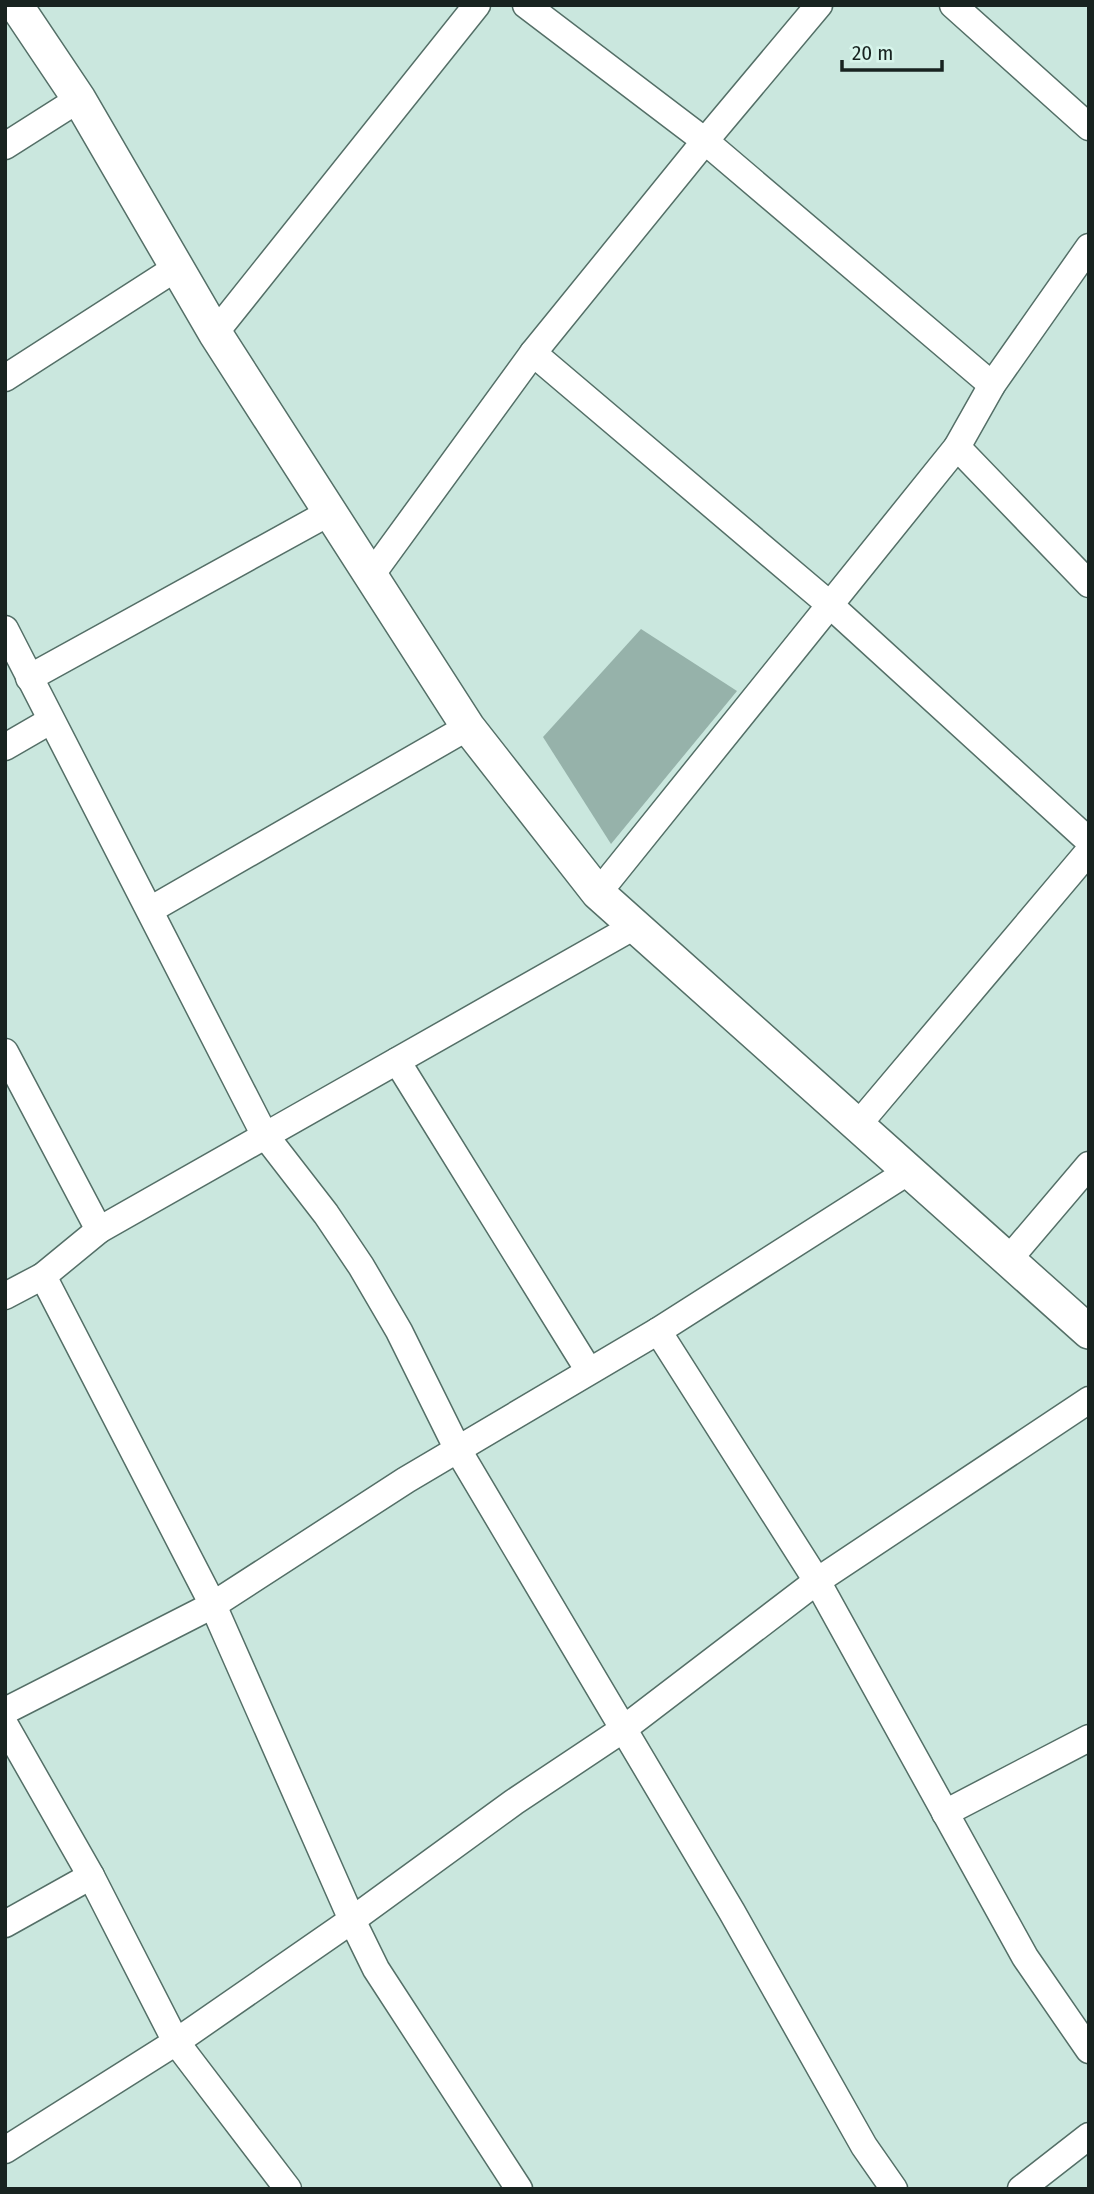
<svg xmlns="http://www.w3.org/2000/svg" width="1094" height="2194" font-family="'Fira Sans Condensed',sans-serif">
  <rect width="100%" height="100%" fill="#cae7de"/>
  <path fill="#96b2aa" d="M641,629L737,691L611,844L543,737Z"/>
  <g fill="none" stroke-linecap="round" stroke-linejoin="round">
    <g stroke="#546f67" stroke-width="29">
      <g id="minor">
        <path d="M819,5L705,141L992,385"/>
        <path d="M953,5L1089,127"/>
        <path d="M5,146L79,99"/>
        <path d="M215,333L477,5"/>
        <path d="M533,353L829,604L1089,841"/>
        <path d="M5,378L176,268"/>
        <path d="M957,447L1089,584"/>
        <path d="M372,574L533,353L705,141L526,5"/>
        <path d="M5,629L264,1134L326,1214L361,1266L399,1331L458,1450L732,1912L864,2146L894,2189"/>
        <path d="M29,678L332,511"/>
        <path d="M5,747L50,721"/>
        <path d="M598,893L957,447L992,385L1089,247"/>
        <path d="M150,910L468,727"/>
        <path d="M5,1052L99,1230"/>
        <path d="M397,1061L589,1371"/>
        <path d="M857,1126L1089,851"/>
        <path d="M1009,1259L1089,1165"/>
        <path d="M43,1276L213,1605L352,1920L376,1969L519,2189"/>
        <path d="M5,1296L43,1276L99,1230L633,927"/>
        <path d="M658,1331L817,1581L1025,1957L1089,2050"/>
        <path d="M5,1711L213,1605L406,1480L658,1331L909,1171"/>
        <path d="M5,1725L91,1876L176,2042L288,2189"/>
        <path d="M945,1813L1089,1738"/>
        <path d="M5,1924L91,1876"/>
        <path d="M5,2150L176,2042L352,1920L514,1802L622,1730L817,1581L1089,1400"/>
        <path d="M1021,2189L1089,2136"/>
      </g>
    </g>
    <g stroke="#546f67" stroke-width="36">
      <path id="tertiary" d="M16,5L79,99L215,333L468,727L598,893L1089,1332"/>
    </g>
    <use href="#minor" stroke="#fff" stroke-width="26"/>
    <use href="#tertiary" stroke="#fff" stroke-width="33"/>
  </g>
  <rect width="1094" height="2194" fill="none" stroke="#182320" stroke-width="14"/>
  <path d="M842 60v10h100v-10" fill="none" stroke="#182320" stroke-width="3.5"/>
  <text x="852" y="60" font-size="21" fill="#182320" stroke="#d7f5eb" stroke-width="5" paint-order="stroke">20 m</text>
</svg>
